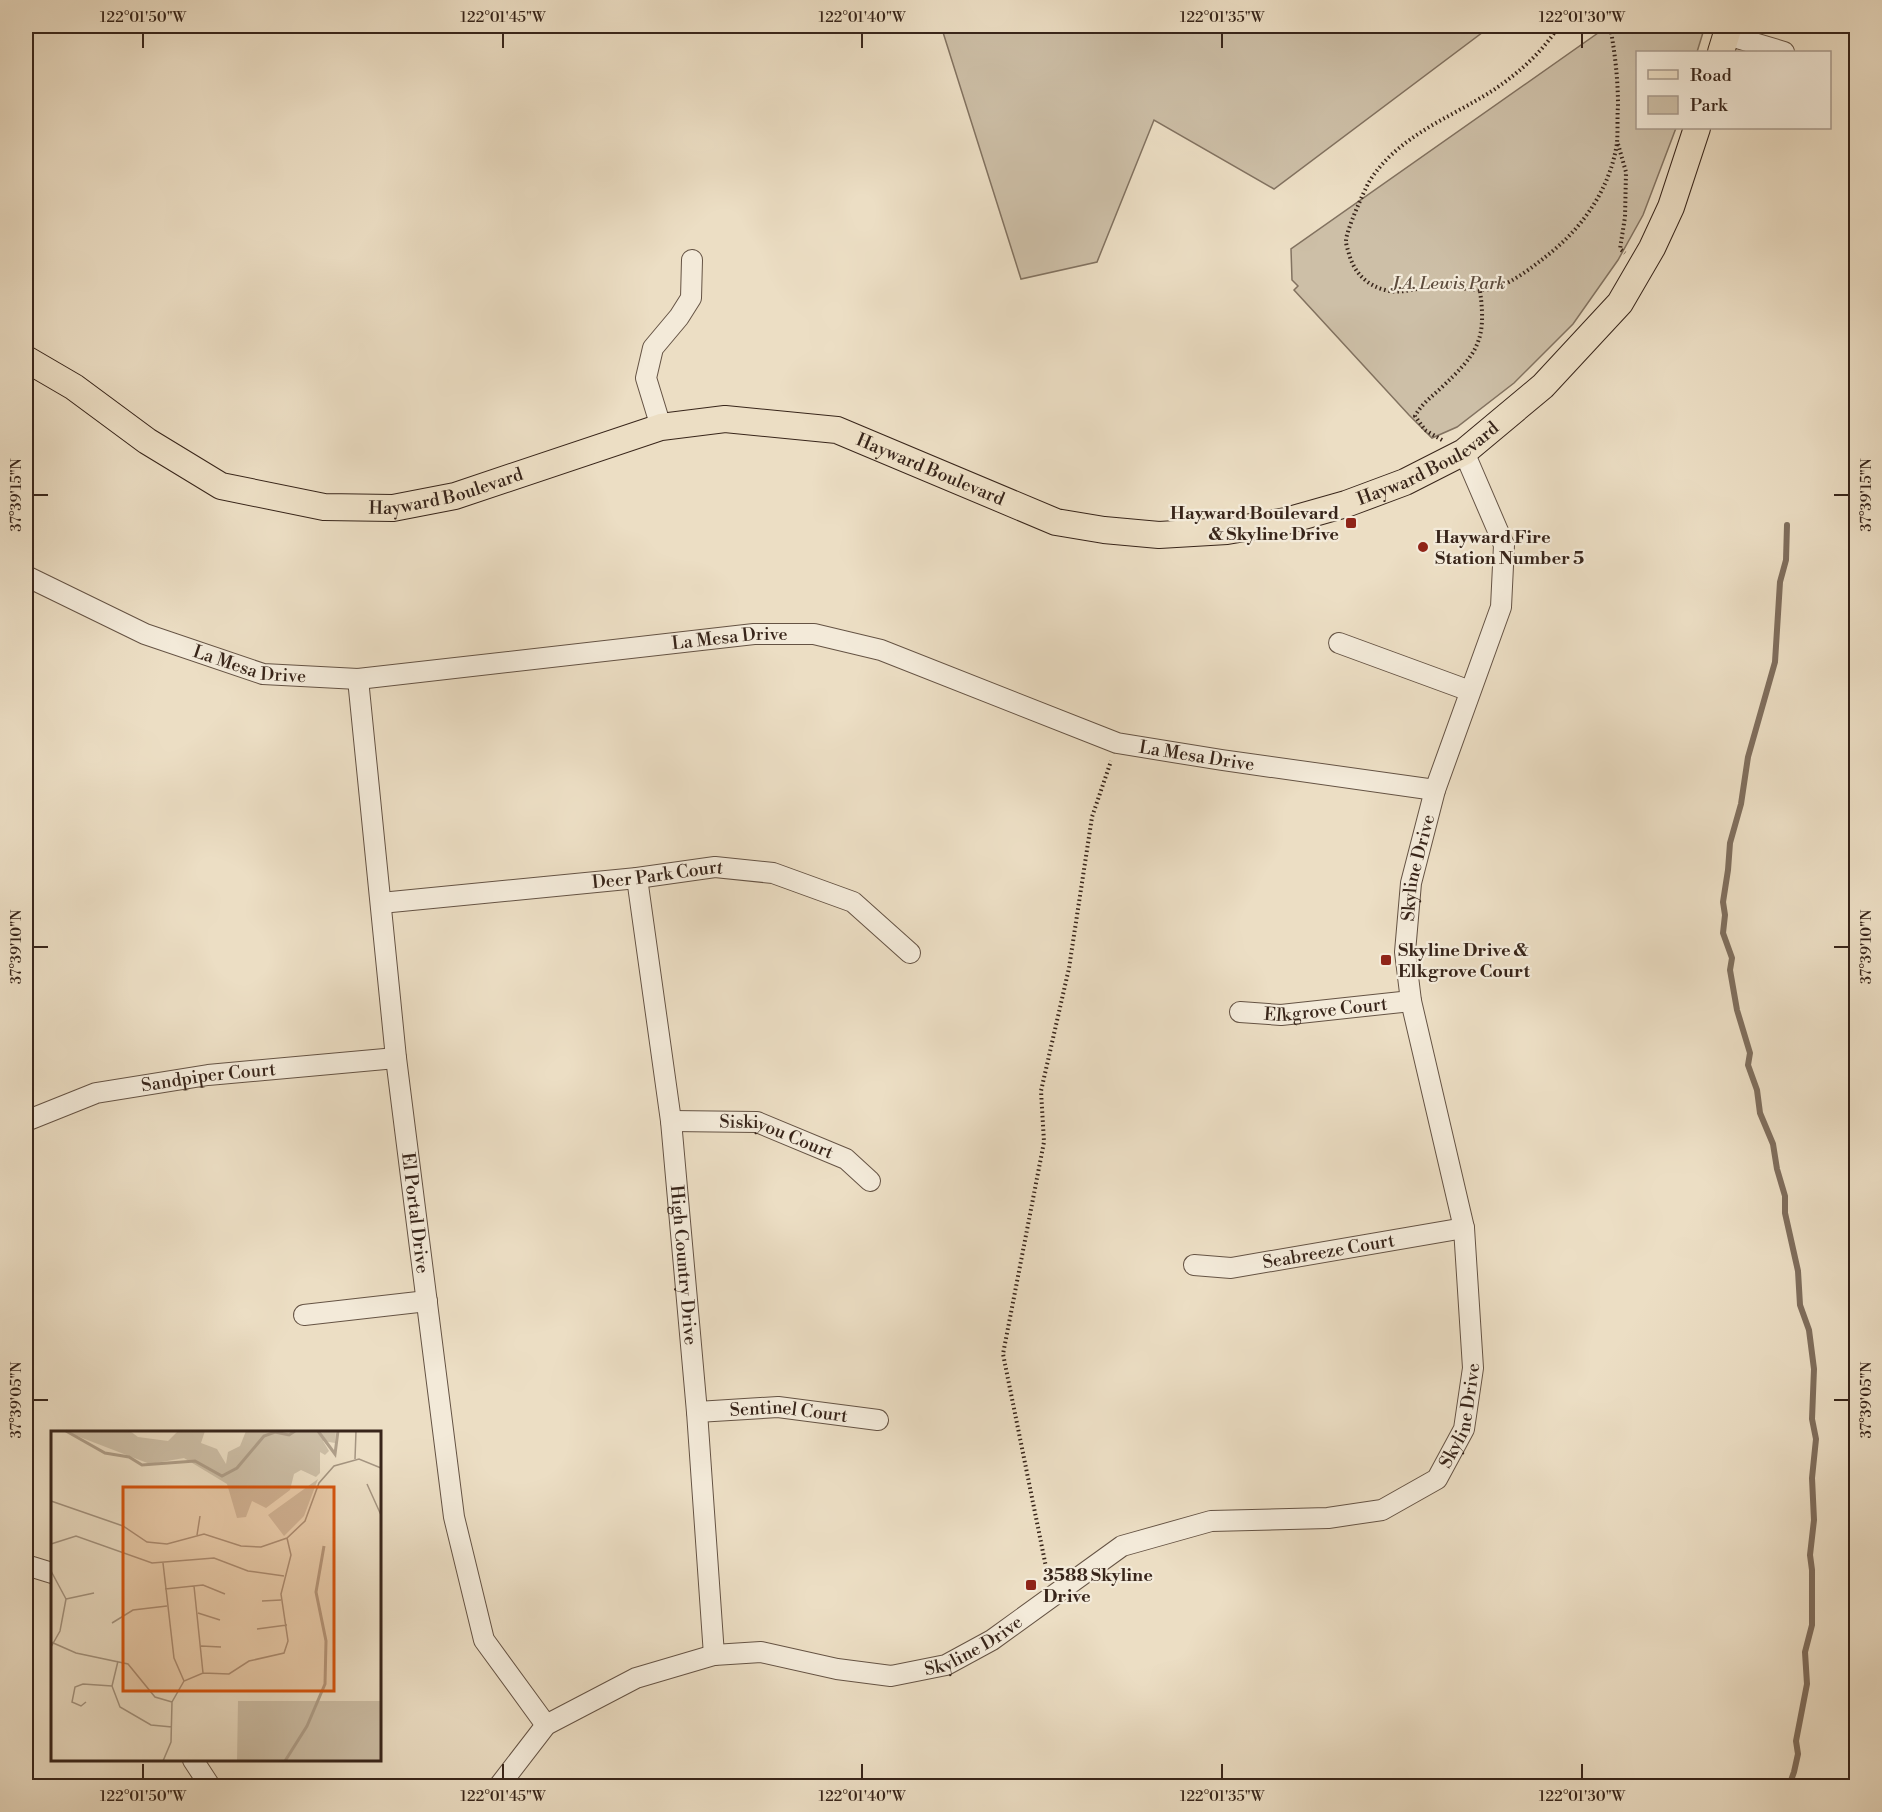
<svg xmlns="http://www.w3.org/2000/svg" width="1882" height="1812" font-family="'Libre Bodoni',serif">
  <rect width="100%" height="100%" fill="#ecdec4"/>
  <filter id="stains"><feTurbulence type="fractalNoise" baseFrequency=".00333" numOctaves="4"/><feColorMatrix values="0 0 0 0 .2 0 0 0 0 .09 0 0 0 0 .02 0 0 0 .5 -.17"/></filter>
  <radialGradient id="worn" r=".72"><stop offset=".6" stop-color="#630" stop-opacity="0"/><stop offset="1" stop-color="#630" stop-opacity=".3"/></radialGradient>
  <g fill="#cdbfa7" stroke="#827260" stroke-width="1.5">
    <path d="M941,26H1491L1274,189L1154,120L1097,262L1021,279Z"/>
    <path d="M1608,26H1705L1697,52H1638V128H1676L1643,215L1618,260L1573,324L1514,383L1457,427L1432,438L1409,415L1294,290L1298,286L1292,280L1291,249Z"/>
  </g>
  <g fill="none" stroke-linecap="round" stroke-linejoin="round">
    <path stroke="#7f6e5d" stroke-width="6" d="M1787,525L1786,560L1780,582L1775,662L1748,757L1741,804L1730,843L1728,870L1723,902L1725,915L1723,933L1732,958L1730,970L1737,1010L1750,1053L1748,1065L1757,1090L1760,1113L1773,1144L1777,1169L1785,1196V1213L1798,1271L1800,1305L1809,1330L1814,1369L1812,1419L1816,1439L1812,1478L1814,1520L1810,1555L1812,1570V1625L1805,1652L1807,1684L1796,1741L1798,1754L1794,1772L1789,1786"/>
    <g stroke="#655344" stroke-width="22">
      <g id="minor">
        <path d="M1727,35L1784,52"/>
        <path d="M661,427L646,378L653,348L679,317L691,298L692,260"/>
        <path id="s1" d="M26,576L145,634L263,674L358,679L754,634H814L881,650L1117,743L1222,760L1435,790"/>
        <path d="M1339,643L1470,691"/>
        <path id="s2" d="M358,679L396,1058L454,1517L484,1640L546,1725"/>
        <path id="s3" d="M637,878L671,1121L697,1412L714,1655"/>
        <path id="s4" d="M381,903L637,878L715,867L773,873L853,902L910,953"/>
        <path id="s5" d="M1240,1012L1281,1015L1411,1001"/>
        <path id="s6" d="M26,1121L96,1093L208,1075L396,1058"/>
        <path id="s7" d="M671,1121L757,1122L846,1159L870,1181"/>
        <path id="s8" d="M1194,1265L1231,1268L1464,1228"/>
        <path d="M304,1315L427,1301"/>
        <path id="s9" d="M697,1412L778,1407L878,1420"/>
        <path d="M26,1565L52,1573"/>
        <path d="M193,1760L210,1786"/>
        <path id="s10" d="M499,1786L546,1725L636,1678L714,1655L761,1652L837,1669L891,1676L946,1665L992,1640L1122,1546L1211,1521L1328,1518L1382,1510L1437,1479L1464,1429L1473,1368L1464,1228L1411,1001L1405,952L1411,883L1435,790L1501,607L1504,545L1464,452"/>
      </g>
    </g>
    <g stroke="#38251a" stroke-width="28">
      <g id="major">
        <path d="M1721,52L1729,26"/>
        <path id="s11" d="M26,359L74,387L147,441L221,486L324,507L393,508L455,496L661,427L725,419L837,430L1056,522L1104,530L1159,535L1227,531L1286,521L1346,504L1405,482L1464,452L1543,386L1620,303L1652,248L1671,207L1697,128"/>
      </g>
    </g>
    <g stroke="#38251a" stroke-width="4" stroke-dasharray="1.5 3" stroke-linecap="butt">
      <path d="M1559,26C1543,51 1520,72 1495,89C1451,118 1398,135 1369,182C1364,191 1346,231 1346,241C1346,245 1348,250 1349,254C1354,272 1366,285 1385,290C1401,295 1419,287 1435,286C1456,285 1476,294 1498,287C1514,281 1530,269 1544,258C1581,230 1610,190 1617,143C1618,131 1617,118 1618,106C1618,79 1615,53 1610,26"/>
      <path d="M1618,144L1626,172L1625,217L1620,249L1625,253"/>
      <path d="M1442,440L1425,430L1415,416C1421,405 1431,397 1440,389C1477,354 1487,341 1480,291"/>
      <path d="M1048,1577L1003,1354L1044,1142L1041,1091L1069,968L1092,817L1111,761"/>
    </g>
    <use href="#minor" stroke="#f3ead9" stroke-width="20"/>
    <use href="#major" stroke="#ecdec4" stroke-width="26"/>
  </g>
  <path fill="none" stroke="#38251a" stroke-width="2" d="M143,33V48M503,33V48M862,33V48M1222,33V48M1582,33V48M33,495H48M1834,495H1849M33,947H48M1834,947H1849M33,1400H48M1834,1400H1849M143,1764V1779M503,1764V1779M862,1764V1779M1222,1764V1779M1582,1764V1779"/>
  <g fill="#8f2418" stroke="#f3ead9" stroke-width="2">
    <rect x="1345" y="517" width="12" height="12" rx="3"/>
    <circle cx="1423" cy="547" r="6"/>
    <rect x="1380" y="954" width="12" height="12" rx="3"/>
    <rect x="1025" y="1579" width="12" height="12" rx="3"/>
  </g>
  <g text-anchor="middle" stroke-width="4.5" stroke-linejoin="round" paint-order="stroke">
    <g font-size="18" font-style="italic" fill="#5d4c3d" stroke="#f3ead9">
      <text x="1449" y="289">J.A. Lewis Park</text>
    </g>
    <g font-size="18" fill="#38251a" stroke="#f3ead9">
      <text dy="6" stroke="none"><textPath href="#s11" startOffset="1488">Hayward Boulevard</textPath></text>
      <text dy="6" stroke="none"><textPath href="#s11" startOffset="966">Hayward Boulevard</textPath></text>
      <text dy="6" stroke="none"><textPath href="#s11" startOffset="462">Hayward Boulevard</textPath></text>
      <text dy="6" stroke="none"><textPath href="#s1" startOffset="726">La Mesa Drive</textPath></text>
      <text dy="6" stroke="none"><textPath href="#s1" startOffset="242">La Mesa Drive</textPath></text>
      <text dy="6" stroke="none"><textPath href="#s1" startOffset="1214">La Mesa Drive</textPath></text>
      <text dy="6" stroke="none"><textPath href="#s10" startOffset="1662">Skyline Drive</textPath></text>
      <text dy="6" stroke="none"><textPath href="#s4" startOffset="278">Deer Park Court</textPath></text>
      <text dy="6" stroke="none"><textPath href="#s5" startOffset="86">Elkgrove Court</textPath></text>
      <text dy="6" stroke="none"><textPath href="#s6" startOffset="189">Sandpiper Court</textPath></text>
      <text dy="6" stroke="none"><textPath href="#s7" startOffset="108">Siskiyou Court</textPath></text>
      <text dy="6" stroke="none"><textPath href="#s2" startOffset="537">El Portal Drive</textPath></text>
      <text dy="6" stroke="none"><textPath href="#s8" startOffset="136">Seabreeze Court</textPath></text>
      <text dy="6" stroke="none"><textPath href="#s3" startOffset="390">High Country Drive</textPath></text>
      <text dy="6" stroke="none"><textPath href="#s9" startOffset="92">Sentinel Court</textPath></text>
      <text dy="6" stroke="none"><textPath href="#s10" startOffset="1104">Skyline Drive</textPath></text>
      <text dy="6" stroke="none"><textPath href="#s10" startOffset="528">Skyline Drive</textPath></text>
    </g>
    <g font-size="18" font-weight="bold" fill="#38251a" stroke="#f3ead9" text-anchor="start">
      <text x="1339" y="519" text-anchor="end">Hayward Boulevard<tspan x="1339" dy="21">&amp; Skyline Drive</tspan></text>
      <text x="1435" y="543">Hayward Fire<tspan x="1435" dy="21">Station Number 5</tspan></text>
      <text x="1398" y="956">Skyline Drive &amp;<tspan x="1398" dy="21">Elkgrove Court</tspan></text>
      <text x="1043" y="1581">3588 Skyline<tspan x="1043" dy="21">Drive</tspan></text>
    </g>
  </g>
  <g transform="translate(51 1431)">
    <rect width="330" height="330" fill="#ecdec4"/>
    <path d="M13,0H79L87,6L117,10L127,0H154L150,12L166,18L175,33L177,21L189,15L195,0H285L284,12L272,10L278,20L274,24L269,21V42L265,46L250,39L243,43L239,59L215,77L201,70L195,86L186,87L176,53L133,27L99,33ZM267,48L253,85L233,105L217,84ZM187,270H330V330H186Z" fill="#cdbfa7"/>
    <path fill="none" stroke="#af9f8a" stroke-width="3" d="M15,0L54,22L78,26L91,34L144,30L171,45L186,37L213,5L224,1L238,4L244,0M267,0L284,23L287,0M234,330L256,295L274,253L275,210L265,161L273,115"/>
    <path fill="none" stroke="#a49480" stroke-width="1.5" d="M304,28L305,0M316,53L330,84M0,70L72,95L96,111L116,113L153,103L190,115L210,116L236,107L254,90L268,52L283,35L308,28L330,37M146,104L149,85M0,113L25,105L101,132L163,127L197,140L233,145M112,132L123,227L133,250M0,140L15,168L9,200L0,216M143,155L152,242M114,158L152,154L174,163M15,168L43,162M211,170L230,169M147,182L169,189M61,192L82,179L116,175M206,198L236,194M0,211L25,222L77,233L104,266L121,271M150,215L170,216M67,230L61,255L69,276L100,294L121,296M35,271L30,275L21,271L24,256L32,253L61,255M112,330L120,311L121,271L133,250L152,242L178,243L198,230L233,222L237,210L230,163L240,124L236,107"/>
    <path fill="#d6540d" fill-opacity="0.15" stroke="#d6540d" stroke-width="3" d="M72,56H283V260H72Z"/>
    <rect width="330" height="330" fill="none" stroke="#38251a" stroke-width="3"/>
  </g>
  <rect width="1882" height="1812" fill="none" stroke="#ecdec4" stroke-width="66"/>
  <rect x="1636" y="51" width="195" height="78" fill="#f3ead9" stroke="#a89b8d" stroke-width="1.5"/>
  <rect x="1648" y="70" width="30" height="9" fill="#ecdec4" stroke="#a89b8d" stroke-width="1.5"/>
  <text x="1690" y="81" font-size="18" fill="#38251a">Road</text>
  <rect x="1648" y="96" width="30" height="18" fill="#cdbfa7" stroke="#a89b8d" stroke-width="1.5"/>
  <text x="1690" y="111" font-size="18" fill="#38251a">Park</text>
  <rect x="33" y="33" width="1816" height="1746" fill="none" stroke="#38251a" stroke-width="2"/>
  <g font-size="15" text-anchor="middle" fill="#38251a">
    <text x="143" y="22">122°01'50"W</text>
    <text x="503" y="22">122°01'45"W</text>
    <text x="862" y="22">122°01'40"W</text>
    <text x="1222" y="22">122°01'35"W</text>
    <text x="1582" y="22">122°01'30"W</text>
    <text transform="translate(16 495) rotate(-90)" y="5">37°39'15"N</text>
    <text transform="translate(1866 495) rotate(-90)" y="5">37°39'15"N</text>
    <text transform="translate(16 947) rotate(-90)" y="5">37°39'10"N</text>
    <text transform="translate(1866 947) rotate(-90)" y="5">37°39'10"N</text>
    <text transform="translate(16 1400) rotate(-90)" y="5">37°39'05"N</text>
    <text transform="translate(1866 1400) rotate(-90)" y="5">37°39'05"N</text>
    <text x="143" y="1801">122°01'50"W</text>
    <text x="503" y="1801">122°01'45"W</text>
    <text x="862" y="1801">122°01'40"W</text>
    <text x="1222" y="1801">122°01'35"W</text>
    <text x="1582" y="1801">122°01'30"W</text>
  </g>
  <rect width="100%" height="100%" filter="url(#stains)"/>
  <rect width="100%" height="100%" fill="url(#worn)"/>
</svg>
